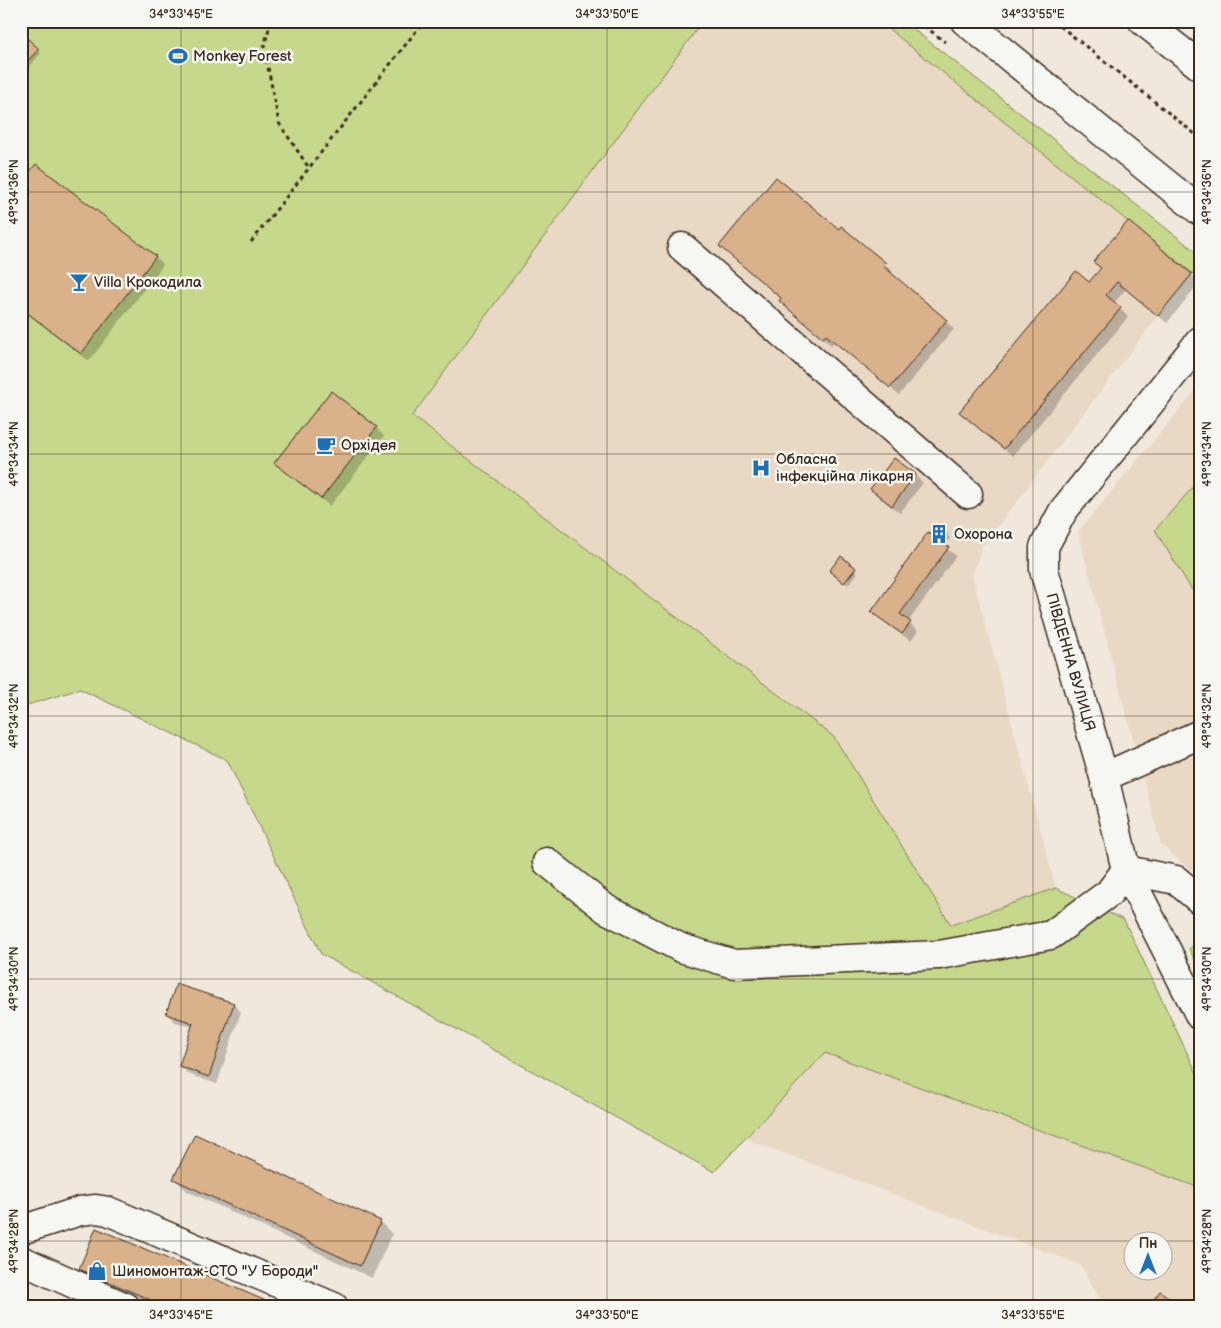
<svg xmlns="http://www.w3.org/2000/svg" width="1221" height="1328" font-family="'Balsamiq Sans',sans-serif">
  <rect width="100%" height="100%" fill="#f0e8dd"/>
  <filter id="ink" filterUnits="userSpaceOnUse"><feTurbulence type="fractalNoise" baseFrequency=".02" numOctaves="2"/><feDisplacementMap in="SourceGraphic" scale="10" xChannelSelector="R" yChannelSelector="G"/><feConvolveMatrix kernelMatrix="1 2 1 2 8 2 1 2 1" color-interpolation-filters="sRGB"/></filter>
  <g filter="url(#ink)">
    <g fill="#e9d8c4" fill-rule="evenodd">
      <path d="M703,21H879L1193,274L1158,316L982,547L972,575L1056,888L951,925L834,737L412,416Z"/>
      <path d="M1200,385V877L1161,845L1078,532Z"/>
      <path d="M825,1053L1200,1188V1307H1104L1081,1265L746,1139ZM1134,1240H1164V1270H1134Z"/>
    </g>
    <g fill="#c6d88c" stroke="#808155">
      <path d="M21,21H703L412,416L834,737L951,925L1056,888L1124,920L1200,1080V1188L825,1053L714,1172L321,954L227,760L80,689L21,707Z"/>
      <path d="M879,21H903L1200,255V266L1193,274Z"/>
      <path d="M1200,479V603L1155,530Z"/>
      <path d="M1200,940V969L1189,949Z"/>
    </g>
    <g fill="#0003">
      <path d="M809,21H821L816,27Z"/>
      <path d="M28,41L41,53L26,71L21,67Z"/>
      <path d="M37,166L156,257L163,265L89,361L21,309V185Z"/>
      <path d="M1128,223L1192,275L1199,283L1167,323L1126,289L1114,303L1128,317L1013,456L968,420L1102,269Z"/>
      <path d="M839,231L885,264L893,272L890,274L954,329L899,395L834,342L831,345L780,301Z"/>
      <path d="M331,393L376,428L384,436L330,506L284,471L276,463Z"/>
      <path d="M894,459L915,475L923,483L900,513L879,497L871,489Z"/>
      <path d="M946,535L950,538L944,546L956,556L908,622L918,631L911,641L880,619L873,611L931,536Z"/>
      <path d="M855,569L858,573L848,585L834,574Z"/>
      <path d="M233,1004L241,1012L217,1084L188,1074L180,1066L193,1027L175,1022L167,1014Z"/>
      <path d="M175,1179L380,1222L392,1234L372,1278L187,1191Z"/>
      <path d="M80,1269L277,1307H153L92,1281Z"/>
      <path d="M1161,1293L1174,1304L1179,1307H1149Z"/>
    </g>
    <g fill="#d9b18a" stroke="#3b2a1e">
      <path d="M28,39L39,49L21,68V47Z"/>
      <path d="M36,164L156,256L81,354L21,308V183Z"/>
      <path d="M776,177L839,229L841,226L886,263L883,266L947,320L890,388L826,335L823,338L792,312L779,301L781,298L719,246Z"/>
      <path d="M1128,221L1192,274L1158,316L1117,282L1106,295L1121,308L1004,449L959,412L1076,271L1089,282L1101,268L1093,262Z"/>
      <path d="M331,391L377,427L321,499L274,463Z"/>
      <path d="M894,458L916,474L892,506L870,489Z"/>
      <path d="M937,526L947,534L941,542L931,535Z"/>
      <path d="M928,532L949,547L900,614L911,622L902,634L871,612Z"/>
      <path d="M841,556L856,568L844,583L829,571Z"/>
      <path d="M176,984L234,1003L209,1077L179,1066L193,1023L166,1014Z"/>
      <path d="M195,1134L381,1221L360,1266L173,1179Z"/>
      <path d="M96,1228L280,1307H167L79,1269Z"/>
      <path d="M1160,1291L1172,1300L1167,1307H1148Z"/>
    </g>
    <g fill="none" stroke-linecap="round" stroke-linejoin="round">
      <g stroke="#3b2a1e" stroke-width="31">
        <g id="minor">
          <path d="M965,21L1200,211"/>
          <path d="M1143,21L1200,66"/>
          <path d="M682,247L968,494"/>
          <path d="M1200,341L1063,511L1044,547V570L1104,777L1126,870L1200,1016"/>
          <path d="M1104,777L1200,734"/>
          <path d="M547,862L606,909L681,948L734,964L939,955L1051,935L1109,893L1126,870"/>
          <path d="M1126,870L1176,880L1200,900"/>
          <path d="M21,1230L80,1211L96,1209L108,1211L334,1307"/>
          <path d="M21,1260L125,1307"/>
        </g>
      </g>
      <g stroke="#3b2a1e" stroke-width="3" stroke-dasharray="4 4" stroke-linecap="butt">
        <path d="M271,21L264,47L279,123L309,168"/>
        <path d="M918,21L945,42"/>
        <path d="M1054,21L1200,138"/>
        <path d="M251,242L424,21"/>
      </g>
      <use href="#minor" stroke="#f6f6f2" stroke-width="28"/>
    </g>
  </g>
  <path fill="none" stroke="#3b2a1e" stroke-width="1" stroke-opacity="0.45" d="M181,21V1307M607,21V1307M1033,21V1307M21,192H1200M21,454H1200M21,716H1200M21,979H1200M21,1241H1134M1164,1241H1200"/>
  <defs>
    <g id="stadium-bare" transform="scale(1.5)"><path d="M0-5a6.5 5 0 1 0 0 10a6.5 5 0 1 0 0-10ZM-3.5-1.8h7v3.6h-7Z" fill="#1f6fb2" stroke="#f6f6f2" stroke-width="2.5" paint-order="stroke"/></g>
    <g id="bar-bare" transform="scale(1.5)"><path d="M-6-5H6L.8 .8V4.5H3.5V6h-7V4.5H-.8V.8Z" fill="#1f6fb2" stroke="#f6f6f2" stroke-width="2.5" paint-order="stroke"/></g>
    <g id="cafe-bare" transform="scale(1.5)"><path d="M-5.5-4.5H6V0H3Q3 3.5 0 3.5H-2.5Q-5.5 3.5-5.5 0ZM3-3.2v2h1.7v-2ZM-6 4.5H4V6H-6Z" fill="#1f6fb2" stroke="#f6f6f2" stroke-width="2.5" paint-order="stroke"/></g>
    <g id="hospital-bare" transform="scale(1.5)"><path d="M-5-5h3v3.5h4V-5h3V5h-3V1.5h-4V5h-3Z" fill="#1f6fb2" stroke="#f6f6f2" stroke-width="2.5" paint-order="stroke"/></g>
    <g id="building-bare" transform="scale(1.5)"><path d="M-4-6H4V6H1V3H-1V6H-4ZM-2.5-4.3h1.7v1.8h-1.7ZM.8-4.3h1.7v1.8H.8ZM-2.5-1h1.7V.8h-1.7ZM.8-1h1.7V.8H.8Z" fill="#1f6fb2" stroke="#f6f6f2" stroke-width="2.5" paint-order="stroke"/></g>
    <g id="shop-bare" transform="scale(1.5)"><path d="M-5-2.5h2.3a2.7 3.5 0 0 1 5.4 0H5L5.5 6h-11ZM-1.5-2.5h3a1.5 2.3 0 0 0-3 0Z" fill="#1f6fb2" stroke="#f6f6f2" stroke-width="2.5" paint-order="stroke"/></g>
  </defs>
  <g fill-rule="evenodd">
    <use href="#stadium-bare" x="178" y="56"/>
    <use href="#bar-bare" x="79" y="282"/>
    <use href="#cafe-bare" x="326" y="445"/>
    <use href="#hospital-bare" x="761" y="468"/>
    <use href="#building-bare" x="939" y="534"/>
    <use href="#shop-bare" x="97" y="1271"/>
  </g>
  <g text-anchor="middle" stroke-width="5" stroke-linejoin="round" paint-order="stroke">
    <g font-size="15" fill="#3b2a1e" stroke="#f6f6f2" text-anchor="start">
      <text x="193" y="61">Monkey Forest</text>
      <text x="94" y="287">Villa Крокодила</text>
      <text x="341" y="450">Орхідея</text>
      <text x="776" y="464">Обласна<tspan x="776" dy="17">інфекційна лікарня</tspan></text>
      <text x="954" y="539">Охорона</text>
      <text x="112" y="1276">Шиномонтаж-СТО "У Бороди"</text>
    </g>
    <g font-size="15" fill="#3b2a1e" stroke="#f6f6f2">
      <text transform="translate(1071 662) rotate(74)" y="5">ПІВДЕННА ВУЛИЦЯ</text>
    </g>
  </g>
  <rect width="1221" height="1328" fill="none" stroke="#f6f6f2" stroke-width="55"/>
  <g transform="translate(1148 1256)"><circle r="24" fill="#f6f6f2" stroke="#aba49d"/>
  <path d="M0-4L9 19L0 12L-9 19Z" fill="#1f6fb2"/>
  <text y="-8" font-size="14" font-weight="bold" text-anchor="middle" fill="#3b2a1e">Пн</text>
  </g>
  <rect x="28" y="28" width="1166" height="1272" fill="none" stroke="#3b2a1e" stroke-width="2"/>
  <g font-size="12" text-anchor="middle" fill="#3b2a1e">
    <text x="181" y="18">34°33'45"E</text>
    <text x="607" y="18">34°33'50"E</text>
    <text x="1033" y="18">34°33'55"E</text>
    <text transform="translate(14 192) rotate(-90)" y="4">49°34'36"N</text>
    <text transform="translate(1207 192) rotate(-90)" y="4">49°34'36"N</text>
    <text transform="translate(14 454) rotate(-90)" y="4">49°34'34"N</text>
    <text transform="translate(1207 454) rotate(-90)" y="4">49°34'34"N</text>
    <text transform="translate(14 716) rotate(-90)" y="4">49°34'32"N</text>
    <text transform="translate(1207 716) rotate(-90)" y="4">49°34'32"N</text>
    <text transform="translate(14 979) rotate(-90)" y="4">49°34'30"N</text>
    <text transform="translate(1207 979) rotate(-90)" y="4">49°34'30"N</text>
    <text transform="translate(14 1241) rotate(-90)" y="4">49°34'28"N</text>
    <text transform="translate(1207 1241) rotate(-90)" y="4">49°34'28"N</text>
    <text x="181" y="1319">34°33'45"E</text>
    <text x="607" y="1319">34°33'50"E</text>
    <text x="1033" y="1319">34°33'55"E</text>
  </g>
</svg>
